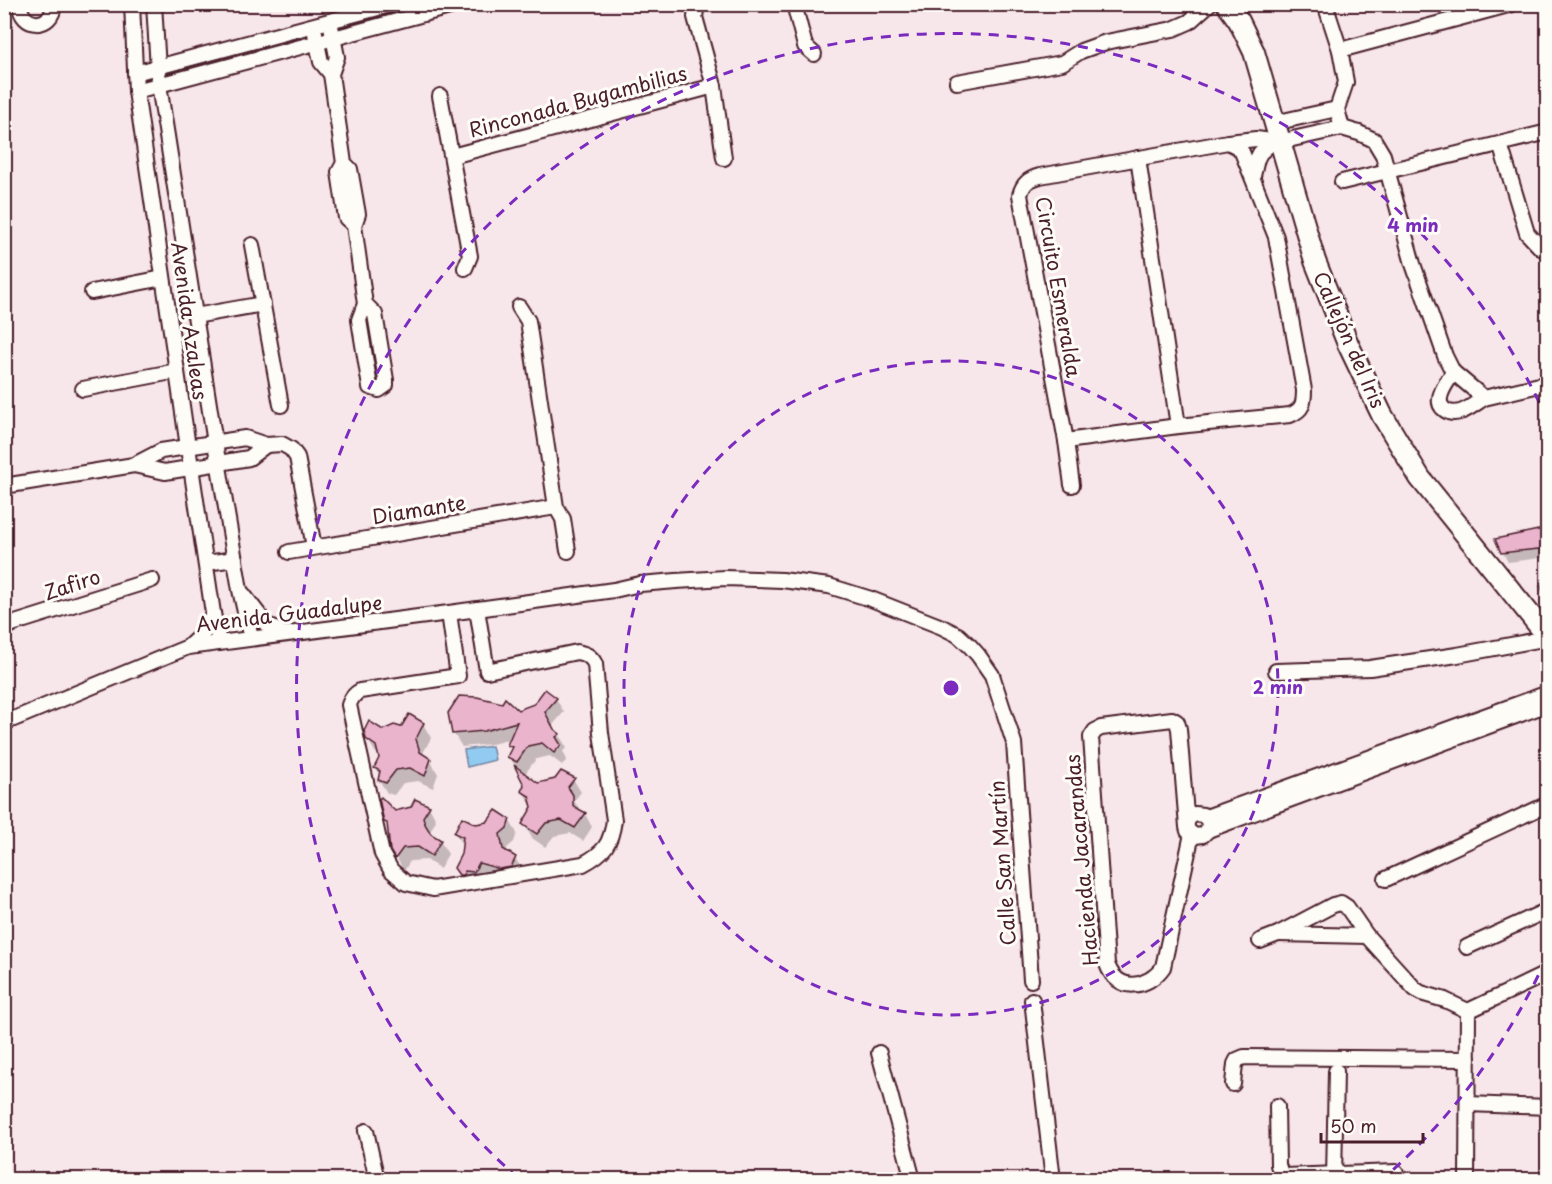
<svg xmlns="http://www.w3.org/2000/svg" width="1552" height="1184" font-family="'Playpen Sans',sans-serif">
  <rect width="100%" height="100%" fill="#f7e6ea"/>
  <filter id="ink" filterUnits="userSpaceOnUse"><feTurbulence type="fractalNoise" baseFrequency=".0167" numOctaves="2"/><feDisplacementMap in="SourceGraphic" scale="12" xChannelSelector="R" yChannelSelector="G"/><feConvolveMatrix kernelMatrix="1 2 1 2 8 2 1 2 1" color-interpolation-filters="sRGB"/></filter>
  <g filter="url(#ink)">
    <path fill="#92cbf1" stroke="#7586a2" stroke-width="1.5" d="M492,746L495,760L467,767L464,750Z"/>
    <g fill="#0003">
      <path d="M1548,529V557L1508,562L1503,553Z"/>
      <path d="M1548,580V600L1538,586Z"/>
      <path d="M556,699L564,712L552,726L555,732L559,735L567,748L563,751L567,760L562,765L550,756L536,759L524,775L538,785L573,779L581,792L574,801L580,810L585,814L592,827L583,841L570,833L554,836L545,847L532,838L524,824L534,807L530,804L523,791L526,784L509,756L512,750L509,745L511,739L492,744L462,747L454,734Z"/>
      <path d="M423,724L431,738L423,753L424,757L430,760L438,774L433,788L418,781L403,783L394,795L387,793L379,780L380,776L376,768L380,756L375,752L367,738L383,732Z"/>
      <path d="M429,807L436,820L430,832L431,836L440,841L448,854L440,869L427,860L410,861L404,871L392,850L389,827L386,821L395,812Z"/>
      <path d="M509,820L517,833L514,842L507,848L508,854L515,858L523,871L463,882L455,868L464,848L455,833L476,826Z"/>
    </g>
    <g fill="#eab4cd" stroke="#4a1f2b" stroke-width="1.5">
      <path d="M1548,528V548L1501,553L1495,539Z"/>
      <path d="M545,689L557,698L545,712L554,729L560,734L556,737L561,745L554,753L542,743L528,746L517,762L507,757L512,747L507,745L517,722L484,731L452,734L448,713L459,696L477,697L502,703L505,698L518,710L534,704Z"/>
      <path d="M409,714L424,723L416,739L420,752L431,759L425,776L410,768L396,770L386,783L378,780L380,771L374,768L379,758L376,746L366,739L364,731L369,721L383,730L394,725L401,727Z"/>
      <path d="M514,765L538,783L555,779L561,771L575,778L568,787L573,795V806L586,813L575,828L561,820L546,823L537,834L522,824L532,807L529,796L521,791L524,785Z"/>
      <path d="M381,797L395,811L411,807L415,799L430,806L423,817L425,824L431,834L441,840L432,856L418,847L403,848L395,859L390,851L387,823L384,822L379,799Z"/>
      <path d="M496,810L510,819L507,828L500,834L503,849L516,857L511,867L500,869L479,863L474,872L465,871L464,875H459L454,868L461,854L463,837L454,833L462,817L476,824L487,822Z"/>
    </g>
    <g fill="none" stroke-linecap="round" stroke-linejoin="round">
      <g stroke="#4a1f2b" stroke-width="18">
        <g id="street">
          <path d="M20,4C20,29 53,30 54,4"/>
          <path d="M132,4L136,91L188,447L213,613L219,643"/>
          <path d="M154,4L159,85L215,443L240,590L251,638"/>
          <path d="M697,4L695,17L714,86L724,158"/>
          <path d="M794,4L805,46L814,54"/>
          <path d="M1325,4L1340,50L1346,82L1337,109L1342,128L1359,133L1374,140L1383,155L1413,264L1445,356L1453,372L1484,398L1548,383"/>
          <path d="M330,21L337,57L331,74L344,163L350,169L358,214L354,225L365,304L359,320L370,387L379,390L386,385V380L375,314L365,304"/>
          <path d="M315,33L321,62L331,74"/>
          <path d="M1340,50L1512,4"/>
          <path d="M135,73L393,4"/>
          <path d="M957,82L1062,63L1081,51L1106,42L1173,29L1189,22L1209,4"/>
          <path d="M136,91L461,4"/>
          <path d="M440,96L470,256L465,268"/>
          <path d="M1274,123L1337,109"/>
          <path d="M1500,144L1527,233L1541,248L1548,251"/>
          <path d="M452,156L714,86"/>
          <path d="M1138,158L1178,426"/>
          <path d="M344,163L339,172L346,218L354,225"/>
          <path d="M1253,176L1257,159L1260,153L1270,144L1342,128"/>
          <path d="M1342,182L1548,132"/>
          <path d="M252,245L281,405"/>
          <path d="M92,292L163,278"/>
          <path d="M519,307L528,321L556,507L563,519L568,551"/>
          <path d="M195,316L263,304"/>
          <path d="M1453,372C1449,380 1441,389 1440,398C1439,403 1441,407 1445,410C1458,419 1473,405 1484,398"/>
          <path d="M83,389L177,371"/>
          <path d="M1066,441L1178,426L1290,415C1303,410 1304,403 1304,390L1276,237L1242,152L1238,147L1228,142"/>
          <path d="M134,465L165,472L249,458L266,445"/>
          <path d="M1072,485L1066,441L1020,195C1023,183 1029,179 1040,176L1228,142L1256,139L1280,142"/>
          <path d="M4,486L134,465L161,451L245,438L266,445L282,444L291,449L297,457L314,547"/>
          <path d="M289,552L556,507"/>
          <path d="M206,563L235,559"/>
          <path d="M243,594L266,624L283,634"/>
          <path d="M449,613L458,676L360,691C354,694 351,698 349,705L382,854L391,870L406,883L433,889L583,864C604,853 611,844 614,820L601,733L595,664C591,656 586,654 577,652L487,671L477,609"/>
          <path d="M4,628L15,623L152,580"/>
          <path d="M188,647L204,632L213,613"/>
          <path d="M1276,671L1370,668L1457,655L1548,638"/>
          <path d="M4,723L188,647L449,613L614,590L640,584L676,581L725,578L782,580L829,586L871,599L942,627L958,635L970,646L978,655L992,675L1014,743L1031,980"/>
          <path d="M1206,817L1548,693"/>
          <path d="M1187,822L1189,818L1195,814L1203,815L1209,821L1208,830L1203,835L1195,836L1188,831L1187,827L1179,729L1177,722L1172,719L1101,728L1095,731L1091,737L1107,964C1117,993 1148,989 1163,967L1192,834"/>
          <path d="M1208,830L1548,704"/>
          <path d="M1386,879L1548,804"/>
          <path d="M1279,934L1367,936"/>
          <path d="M1260,941L1278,934L1333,905L1341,903L1347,907L1367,936L1415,989L1421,993L1445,1000L1468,1011"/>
          <path d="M1467,947L1548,910"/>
          <path d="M1032,1000L1053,1180"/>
          <path d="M1468,1011L1548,973"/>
          <path d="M879,1053L913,1180"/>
          <path d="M1233,1084L1235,1064L1237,1060L1244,1057L1468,1059"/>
          <path d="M1468,1104L1548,1107"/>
          <path d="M1277,1106L1278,1165L1281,1174L1284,1176L1396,1172"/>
          <path d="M366,1131L377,1180"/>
          <path d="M1334,1180L1336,1071"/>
          <path d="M1467,1180L1468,1011"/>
        </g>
      </g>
      <g stroke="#4a1f2b" stroke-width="24">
        <path id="secondary" d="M1227,4L1239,21L1254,52L1315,261L1348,344L1382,415L1420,478L1548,637"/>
      </g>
      <use href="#street" stroke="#fdfcf7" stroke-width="14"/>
      <use href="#secondary" stroke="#fdfcf7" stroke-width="20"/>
    </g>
  </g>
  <g fill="none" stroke="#7b2cbf" stroke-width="3" stroke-dasharray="10 8">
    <circle cx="951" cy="688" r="327"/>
    <path d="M1546 959A654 654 0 0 1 1384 1178M518 1178A654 654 0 1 1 1546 417"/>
  </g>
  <g text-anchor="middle" stroke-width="6" stroke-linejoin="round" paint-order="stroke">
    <g font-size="20" fill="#4a1f2b" stroke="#fdfcf7">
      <text transform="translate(578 102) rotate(-15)" y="7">Rinconada Bugambilias</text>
      <text transform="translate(1058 287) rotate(80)" y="7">Circuito Esmeralda</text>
      <text transform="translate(189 321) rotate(82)" y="7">Avenida Azaleas</text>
      <text transform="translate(1349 340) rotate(66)" y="7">Callejón del Iris</text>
      <text transform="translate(419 510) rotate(-9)" y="7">Diamante</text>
      <text transform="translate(72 585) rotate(-18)" y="7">Zafiro</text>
      <text transform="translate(289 614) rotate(-7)" y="7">Avenida Guadalupe</text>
      <text transform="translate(1082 860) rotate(-95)" y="7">Hacienda Jacarandas</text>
      <text transform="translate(1003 863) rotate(-94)" y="7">Calle San Martín</text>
    </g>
  </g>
  <circle cx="951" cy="688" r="9" fill="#7b2cbf" stroke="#fdfcf7" stroke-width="3"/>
  <g font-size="18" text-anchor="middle" font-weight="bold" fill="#7b2cbf" stroke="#fdfcf7" stroke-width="6" stroke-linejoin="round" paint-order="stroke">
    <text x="1413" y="232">4 min</text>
    <text x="1278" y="694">2 min</text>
  </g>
  <rect width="1552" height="1184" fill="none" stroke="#fdfcf7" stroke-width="24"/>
  <rect x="12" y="12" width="1528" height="1160" fill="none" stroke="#4a1f2b" stroke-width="2" filter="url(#ink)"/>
  <path d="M1321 1133v9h102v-9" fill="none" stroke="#4a1f2b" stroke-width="3"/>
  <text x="1330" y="1133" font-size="18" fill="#4a1f2b" stroke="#fdfcf7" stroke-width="4.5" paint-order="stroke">50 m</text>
</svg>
